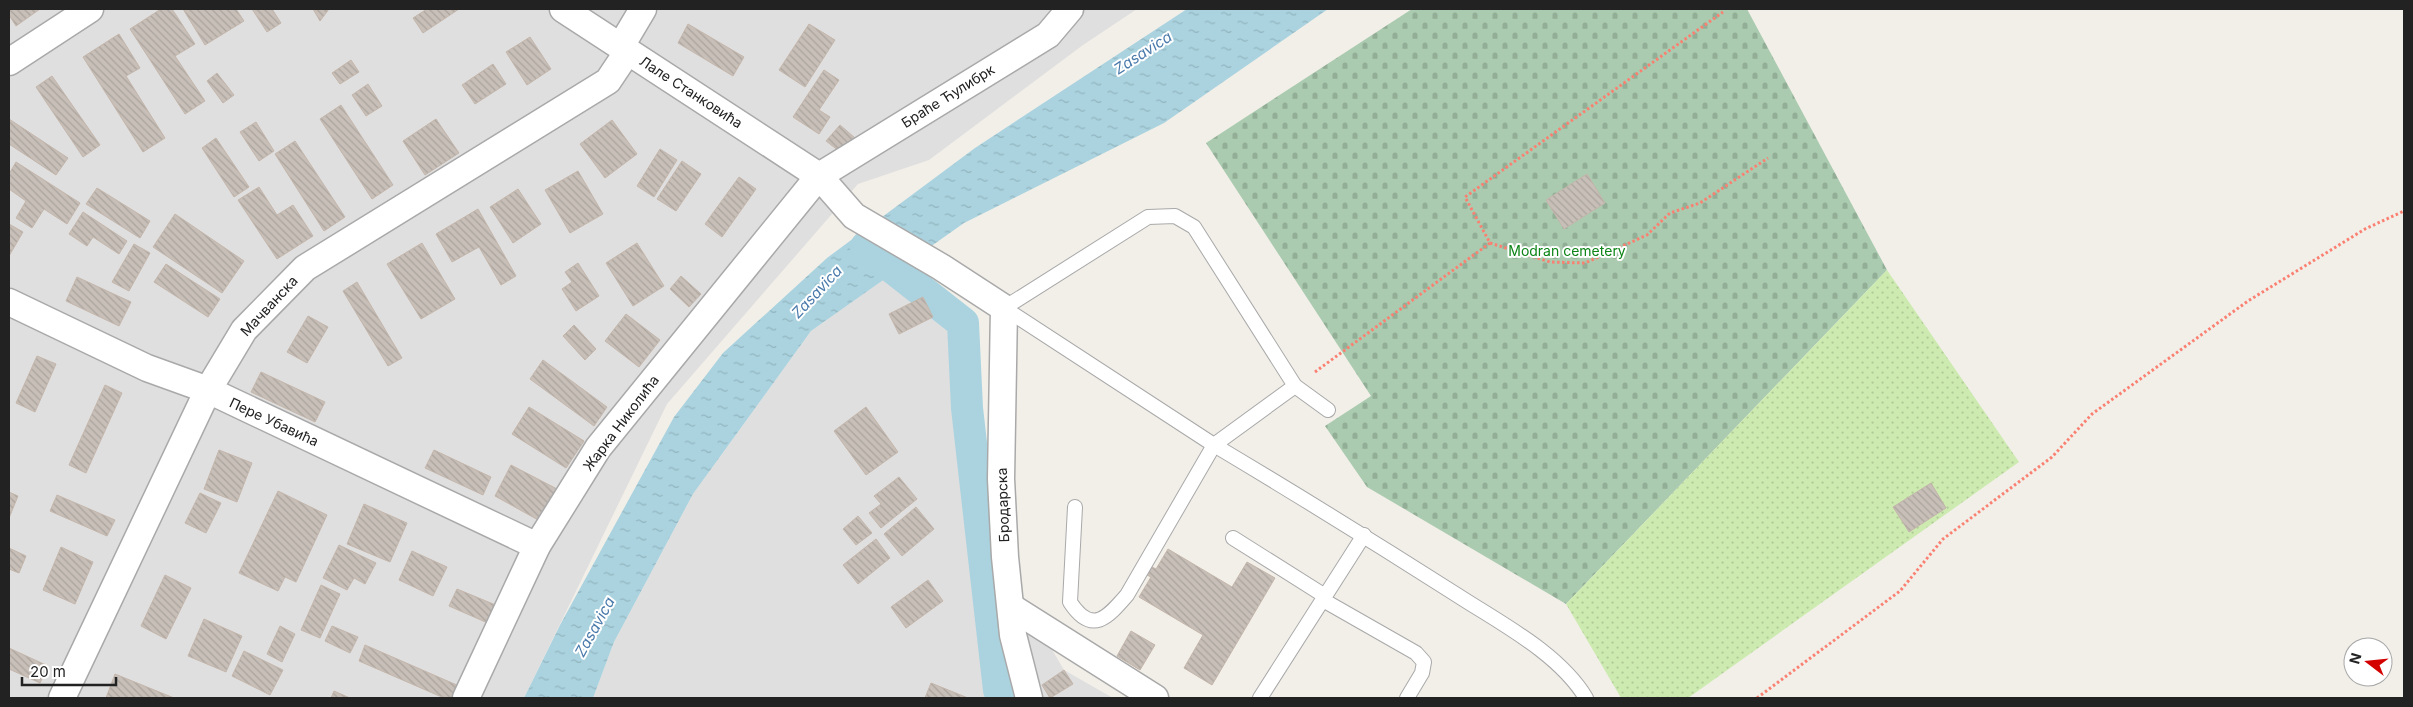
<svg xmlns="http://www.w3.org/2000/svg" width="2413" height="707" font-family="Inter,sans-serif">
  <defs>
    <pattern id="cemetery-stones" width="16" height="16" patternUnits="userSpaceOnUse" patternTransform="scale(1.25)"><rect width="16" height="16" fill="#aacbaf"/><path d="M2 7V4a2 2 0 0 1 4 0v3zM10 15v-3a2 2 0 0 1 4 0v3z" fill="#92ae96"/></pattern>
    <pattern id="garden-dots" width="8" height="8" patternUnits="userSpaceOnUse" patternTransform="scale(1.25)"><rect width="8" height="8" fill="#cdebb0"/><path d="M2 2h.1M6 6h.1" fill="none" stroke="#b0c997" stroke-width="1.8" stroke-linecap="round"/></pattern>
    <pattern id="water-ripples" width="26" height="14" patternUnits="userSpaceOnUse" patternTransform="scale(1.25)"><rect width="26" height="14" fill="#aad3df"/><path d="M2 4q2-2 4 0t4 0M15 11q2-2 4 0t4 0" fill="none" stroke="#92b5bf"/></pattern>
    <pattern id="building-back-hatch" width="6" height="6" patternUnits="userSpaceOnUse" patternTransform="scale(1.25)"><rect width="6" height="6" fill="#c7bfb8"/><path d="M-1 5l2 2M0 0l6 6M5-1l2 2" fill="none" stroke="#aba49e"/></pattern>
  </defs>
  <rect width="100%" height="100%" fill="#f2efe9"/>
  <g fill="#e0dfdf">
    <path d="M9,9H1137L1083,45L929,160L858,184L667,404L524,698H9Z"/>
    <path d="M887,277L973,341L969,509L1064,670L1113,698H593L614,642L693,494L811,331Z"/>
  </g>
  <path fill="url(#cemetery-stones)" d="M1412,9H1747L1887,270L1566,604L1367,487L1325,426L1371,396L1206,143Z"/>
  <path fill="url(#garden-dots)" d="M1887,270L2019,462L1688,698H1621L1566,604Z"/>
  <path fill="url(#water-ripples)" d="M1187,9H1328L1164,123L964,223L811,331L693,494L614,642L593,698H524L560,625L674,417L723,353L827,258L975,148Z"/>
  <g fill="none" stroke-linecap="round" stroke-linejoin="round">
    <path stroke="#aad3df" stroke-width="32" d="M866,247L963,323L967,408L999,690L1002,698"/>
  </g>
  <g fill="url(#building-back-hatch)" stroke="#c4b6ab">
    <path d="M9,9H40L16,26L9,15Z"/>
    <path d="M161,9H172L195,44L175,56L205,101L185,114L130,29Z"/>
    <path d="M183,9H236L244,21L205,45Z"/>
    <path d="M252,9H272L281,23L267,32Z"/>
    <path d="M313,9H329L320,21Z"/>
    <path d="M427,9H459L423,33L413,18Z"/>
    <path d="M688,24L744,57L733,76L678,43Z"/>
    <path d="M809,24L835,40L805,87L779,70Z"/>
    <path d="M119,34L140,68L126,76L165,138L143,152L83,57Z"/>
    <path d="M530,37L551,69L527,85L506,52Z"/>
    <path d="M351,60L359,72L340,84L332,73Z"/>
    <path d="M493,64L506,84L475,104L462,85Z"/>
    <path d="M824,70L839,80L819,110L830,117L819,134L793,117Z"/>
    <path d="M217,73L234,95L223,103L207,81Z"/>
    <path d="M52,76L100,145L83,157L36,87Z"/>
    <path d="M368,84L382,106L366,116L352,95Z"/>
    <path d="M341,105L393,185L372,199L320,119Z"/>
    <path d="M9,119L68,158L56,175L9,144Z"/>
    <path d="M436,119L459,153L425,175L403,141Z"/>
    <path d="M612,120L637,154L605,178L580,144Z"/>
    <path d="M256,122L274,151L259,161L240,132Z"/>
    <path d="M840,125L855,138L843,154L826,141Z"/>
    <path d="M216,138L249,187L234,197L202,148Z"/>
    <path d="M295,141L345,217L324,231L275,154Z"/>
    <path d="M660,149L677,160L654,197L637,186Z"/>
    <path d="M682,161L701,174L676,211L657,199Z"/>
    <path d="M16,162L80,203L67,224L44,209L32,228L16,218L26,201L9,189V174Z"/>
    <path d="M578,171L603,214L570,233L545,190Z"/>
    <path d="M1587,174L1605,203L1564,229L1546,200Z"/>
    <path d="M739,177L756,189L722,237L705,224Z"/>
    <path d="M259,187L277,215L293,205L313,236L277,259L238,200Z"/>
    <path d="M97,188L150,221L140,238L86,204Z"/>
    <path d="M518,189L541,224L513,243L490,207Z"/>
    <path d="M478,209L516,276L501,285L479,247L452,262L436,234Z"/>
    <path d="M83,212L127,241L119,254L93,237L87,246L69,234Z"/>
    <path d="M175,214L244,261L222,293L153,247Z"/>
    <path d="M9,224L23,232L9,256Z"/>
    <path d="M422,243L455,299L421,319L387,264Z"/>
    <path d="M637,243L664,286L633,306L606,263Z"/>
    <path d="M134,244L150,253L129,291L112,282Z"/>
    <path d="M578,263L599,296L576,311L562,289L572,282L565,272Z"/>
    <path d="M166,264L220,299L208,317L154,282Z"/>
    <path d="M681,276L701,294L689,307L670,289Z"/>
    <path d="M77,277L131,302L119,326L66,301Z"/>
    <path d="M357,282L402,358L388,366L343,291Z"/>
    <path d="M923,297L933,317L899,334L889,314Z"/>
    <path d="M626,314L660,340L639,367L605,341Z"/>
    <path d="M308,316L328,327L307,363L287,352Z"/>
    <path d="M574,325L596,349L585,360L563,336Z"/>
    <path d="M37,356L56,364L35,412L16,403Z"/>
    <path d="M543,360L607,407L594,426L530,379Z"/>
    <path d="M261,372L325,402L315,422L251,392Z"/>
    <path d="M105,385L122,393L86,473L69,465Z"/>
    <path d="M529,407L584,441L566,468L512,434Z"/>
    <path d="M866,407L898,452L866,475L834,431Z"/>
    <path d="M219,450L252,463L237,502L204,489Z"/>
    <path d="M434,450L491,477L483,495L425,468Z"/>
    <path d="M511,465L557,489L540,521L495,496Z"/>
    <path d="M899,477L917,499L881,528L869,513L881,504L874,496Z"/>
    <path d="M1931,483L1946,508L1909,532L1893,507Z"/>
    <path d="M278,491L327,515L296,582L285,577L278,591L239,573Z"/>
    <path d="M9,492L18,496L9,518Z"/>
    <path d="M200,493L221,503L206,533L185,523Z"/>
    <path d="M57,495L115,520L107,536L50,511Z"/>
    <path d="M364,504L407,523L390,562L347,544Z"/>
    <path d="M916,507L934,529L902,556L884,534Z"/>
    <path d="M858,516L872,533L856,545L843,529Z"/>
    <path d="M876,539L890,558L858,584L843,565Z"/>
    <path d="M339,545L376,563L365,584L354,578L347,590L323,578Z"/>
    <path d="M61,547L93,562L75,604L43,590Z"/>
    <path d="M9,548L26,556L19,573L9,569Z"/>
    <path d="M1168,549L1232,587L1247,562L1275,578L1212,685L1184,668L1203,635L1139,597L1151,577L1147,575L1152,567L1156,569Z"/>
    <path d="M412,551L447,567L433,596L399,580Z"/>
    <path d="M165,575L191,588L166,639L141,626Z"/>
    <path d="M928,580L943,601L906,628L891,607Z"/>
    <path d="M321,585L340,594L320,638L301,630Z"/>
    <path d="M457,589L498,606L490,624L449,606Z"/>
    <path d="M204,619L242,636L226,672L188,656Z"/>
    <path d="M280,626L295,634L282,662L267,654Z"/>
    <path d="M332,626L358,637L350,653L325,641Z"/>
    <path d="M1131,631L1155,645L1140,670L1117,656Z"/>
    <path d="M365,645L459,686L454,698H444L359,661Z"/>
    <path d="M9,648L48,666L40,683L9,669Z"/>
    <path d="M244,651L283,670L270,695L232,676Z"/>
    <path d="M1064,670L1073,684L1050,698L1042,685Z"/>
    <path d="M115,674L174,698H106Z"/>
    <path d="M931,683L968,698H925Z"/>
    <path d="M334,691L350,698H331Z"/>
  </g>
  <g fill="none" stroke-linecap="round" stroke-linejoin="round">
    <g stroke="#a9a9a9" stroke-width="16">
      <g id="lane">
        <path d="M1295,386L1214,445C1296,494 1377,544 1457,595C1500,623 1559,653 1586,698"/>
        <path d="M1075,507L1070,602C1092,636 1108,617 1127,595L1214,445L1004,308L1148,217L1175,216L1194,227L1295,386L1328,410"/>
        <path d="M1233,538L1325,596"/>
        <path d="M1323,600L1416,653L1424,662L1422,673L1407,698"/>
        <path d="M1260,698L1364,535"/>
      </g>
    </g>
    <g stroke="#a9a9a9" stroke-width="29">
      <g id="street">
        <path d="M563,9L819,176L854,216L941,267L1004,308L1001,479L1005,557L1013,635L1029,698"/>
        <path d="M621,46L643,9"/>
        <path d="M9,62L90,9"/>
        <path d="M9,302L147,368L208,390L537,546"/>
        <path d="M1011,607L1155,698"/>
        <path d="M62,698L208,390L244,330L305,268L608,81L628,51"/>
        <path d="M466,698L537,546L598,448L819,176L1048,35L1070,9"/>
      </g>
    </g>
    <g stroke="#fa8072" stroke-width="3" stroke-dasharray="2.5 2.5" stroke-linecap="butt">
      <path d="M1490,243L1550,262L1585,263L1647,235L1670,213L1700,203L1768,158"/>
      <path d="M1315,372L1490,243L1465,197L1723,12"/>
      <path d="M1757,698L1900,591L1943,539L2052,457L2092,414L2248,301L2365,229L2404,211"/>
    </g>
    <use href="#lane" stroke="#fff" stroke-width="14"/>
    <use href="#street" stroke="#fff" stroke-width="26"/>
  </g>
  <g text-anchor="middle" stroke-width="4" stroke-linejoin="round" paint-order="stroke">
    <g font-size="14" fill="#222" stroke="#fff">
      <text transform="translate(691 92) rotate(33)" y="5">Лале Станковића</text>
      <text transform="translate(948 96) rotate(-32)" y="5">Браће Ћулибрк</text>
      <text transform="translate(269 306) rotate(-47)" y="5">Мачванска</text>
      <text transform="translate(274 422) rotate(25)" y="5">Пере Убавића</text>
      <text transform="translate(621 423) rotate(-53)" y="5">Жарка Николића</text>
      <text transform="translate(1003 505) rotate(-92)" y="5">Бродарска</text>
    </g>
    <g font-size="14" fill="#0c8416" stroke="#fff">
      <text x="1567" y="256">Modran cemetery</text>
    </g>
    <g font-size="15" font-style="italic" fill="#4a7aab" stroke="#fff">
      <text transform="translate(1143 53) rotate(-33)" y="5">Zasavica</text>
      <text transform="translate(817 292) rotate(-47)" y="5">Zasavica</text>
      <text transform="translate(595 627) rotate(-61)" y="5">Zasavica</text>
    </g>
  </g>
  <rect width="2413" height="707" fill="none" stroke="#222222" stroke-width="20"/>
  <g transform="translate(2368 662) rotate(286)"><circle r="24" fill="#ffffff" stroke="#a7a7a7"/>
  <path d="M0-4L9 19L0 12L-9 19Z" fill="#d40000"/>
  <text y="-8" font-size="14" font-weight="bold" text-anchor="middle" fill="#222222">N</text>
  </g>
  <path d="M22 677v8h94v-8" fill="none" stroke="#222222" stroke-width="2.5"/>
  <text x="30" y="677" font-size="15" fill="#222222" stroke="#ffffff" stroke-width="4" paint-order="stroke">20 m</text>
</svg>
